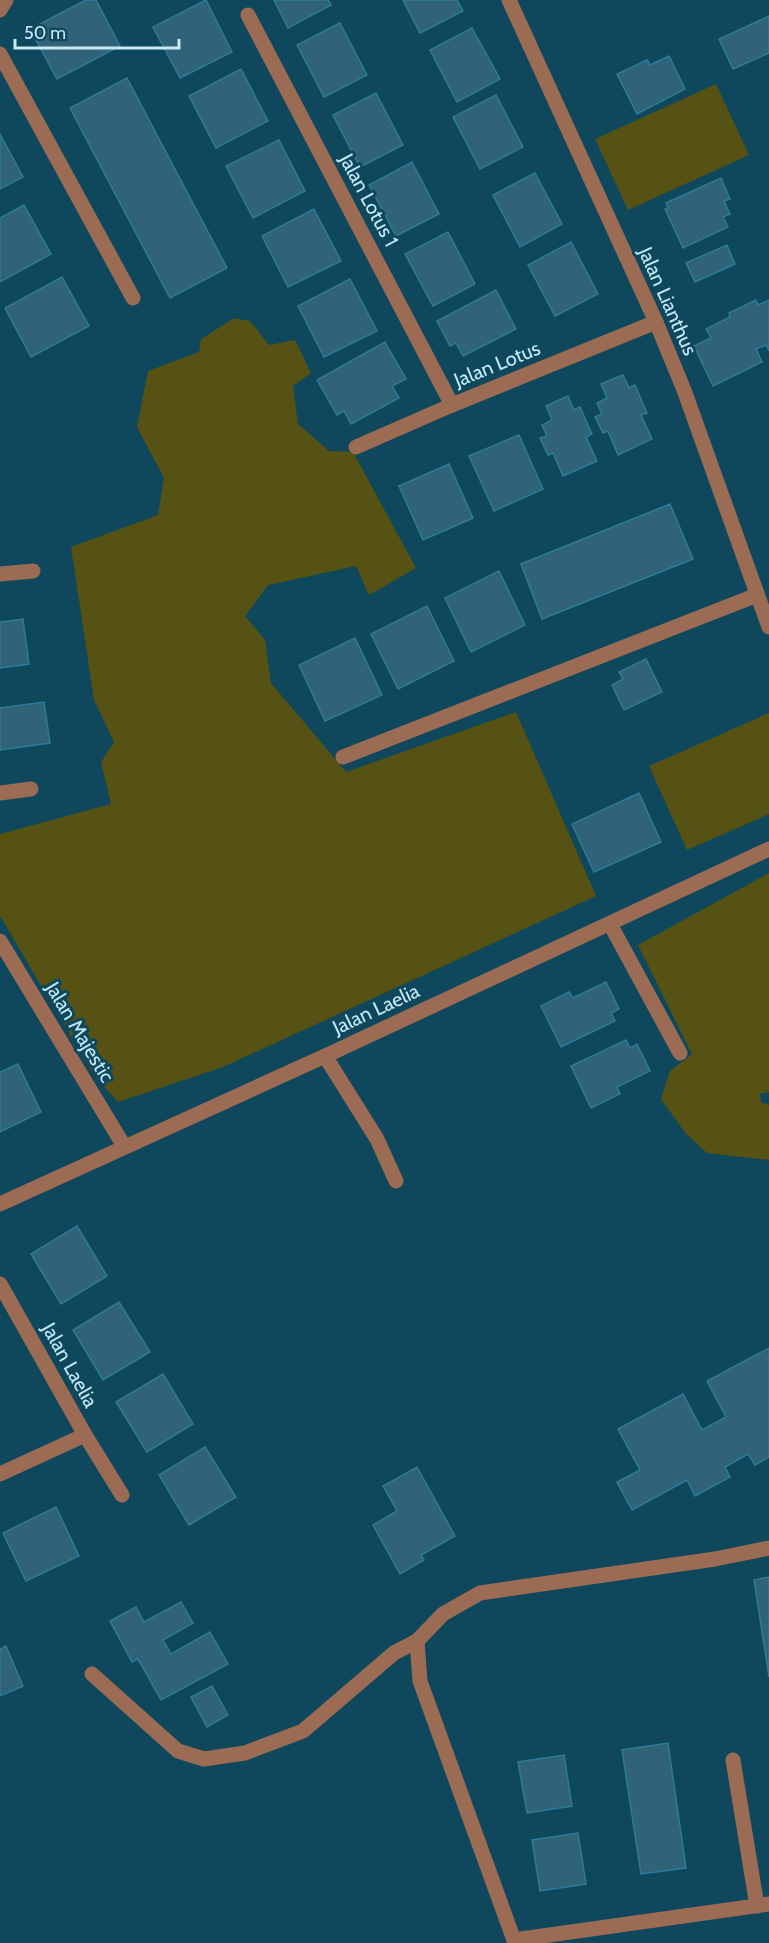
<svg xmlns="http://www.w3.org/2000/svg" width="769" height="1943" font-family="Cabin,sans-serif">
  <rect width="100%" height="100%" fill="#0f485c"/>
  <g fill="#555213">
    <path d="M716,84L749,155L628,210L595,139Z"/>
    <path d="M234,318L250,321L269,345L295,340L311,373L293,386L298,424L329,451L353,452L416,568L369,595L356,566L268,585L245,616L265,640L271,683L346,772L516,712L596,896L223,1067L118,1102L95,1077L0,916V834L111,804L101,762L114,742L94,700L71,547L158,515L164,478L137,427L148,371L199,352L201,339Z"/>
    <path d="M769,713V814L687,850L649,766Z"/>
    <path d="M769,873V1092L760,1094L761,1102L769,1105V1160L707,1153L686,1134L661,1099L670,1071L692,1054L638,945Z"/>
  </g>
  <g fill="#306377" stroke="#2c7b98" stroke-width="1.5">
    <path d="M86,0H96L120,46L57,79L30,29Z"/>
    <path d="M206,0L232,52L180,78L153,27Z"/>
    <path d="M274,0H328L331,5L288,28Z"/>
    <path d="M403,0H457L463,11L420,33Z"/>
    <path d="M769,16V53L733,69L719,39Z"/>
    <path d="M340,23L367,75L324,97L297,45Z"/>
    <path d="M472,28L500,79L457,102L430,50Z"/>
    <path d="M669,56L685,89L637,114L617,74L647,60L650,65Z"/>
    <path d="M241,69L268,121L216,148L189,96Z"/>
    <path d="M127,78L227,268L170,298L70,108Z"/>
    <path d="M376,93L403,145L360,167L333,115Z"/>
    <path d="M496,95L523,147L480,169L453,117Z"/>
    <path d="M0,134L23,177L0,189Z"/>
    <path d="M279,140L305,191L253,218L226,166Z"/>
    <path d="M412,162L439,214L396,236L369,185Z"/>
    <path d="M535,173L562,224L520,247L493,195Z"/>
    <path d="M721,178L730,199L724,201L730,214L723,217L728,227L683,248L665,209L668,208L666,203Z"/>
    <path d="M24,205L51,254L0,282V218Z"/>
    <path d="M314,209L341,261L288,287L262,236Z"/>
    <path d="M448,232L475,284L433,306L405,254Z"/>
    <path d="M571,242L598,294L555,316L528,265Z"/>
    <path d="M727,245L735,264L695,282L686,263Z"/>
    <path d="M62,277L89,326L31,357L5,308Z"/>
    <path d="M350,279L377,331L324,357L298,306Z"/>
    <path d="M496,290L516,329L463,356L456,343L450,346L437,321Z"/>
    <path d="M756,300L758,305L769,300V351L766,345L756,349L762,362L713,386L694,346L711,338L706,329L730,317L729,313Z"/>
    <path d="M385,342L406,379L392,386L399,398L351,424L344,411L337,415L317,380Z"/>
    <path d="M623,375L629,388L635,385L647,413L641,415L652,439L618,455L608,431L603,433L595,417L602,414L597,403L607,398L601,384Z"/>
    <path d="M568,396L574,410L580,407L592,434L586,437L597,461L563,476L553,453L548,455L540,438L547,436L542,425L552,420L546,406Z"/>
    <path d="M519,435L543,489L494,511L469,456Z"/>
    <path d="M449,464L473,518L423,540L399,486Z"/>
    <path d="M670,504L693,559L542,619L521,564Z"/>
    <path d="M499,571L525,625L471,652L445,598Z"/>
    <path d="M427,606L454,661L398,689L371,634Z"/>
    <path d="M23,619L29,664L0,668V622Z"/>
    <path d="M355,638L382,695L325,721L299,665Z"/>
    <path d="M646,659L662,692L624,710L612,685L623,679L619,672Z"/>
    <path d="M44,702L50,743L0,750V708Z"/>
    <path d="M639,793L661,842L594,872L572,824Z"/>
    <path d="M606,982L619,1009L611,1013L615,1021L561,1047L541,1006L569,992L573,998Z"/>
    <path d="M626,1040L630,1048L637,1044L650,1071L617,1087L620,1094L591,1108L571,1066Z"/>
    <path d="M18,1064L41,1112L0,1132V1072Z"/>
    <path d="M77,1226L107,1276L61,1304L31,1254Z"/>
    <path d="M119,1302L150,1352L103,1380L73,1330Z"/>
    <path d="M769,1348V1457L755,1465L748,1454L725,1467L730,1477L695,1496L687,1480L632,1510L617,1482L640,1470L618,1429L683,1394L702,1430L726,1417L707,1381Z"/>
    <path d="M163,1374L193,1424L147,1452L116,1402Z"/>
    <path d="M205,1447L236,1497L189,1525L159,1475Z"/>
    <path d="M417,1467L455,1536L421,1555L424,1560L400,1574L373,1525L397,1511L383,1486Z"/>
    <path d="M56,1507L79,1556L26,1581L3,1533Z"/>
    <path d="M769,1577V1677L754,1580Z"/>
    <path d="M181,1602L193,1623L163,1640L171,1654L210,1632L228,1664L161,1700L138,1659L132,1662L110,1621L136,1607L144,1622Z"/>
    <path d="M6,1646L23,1686L0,1696V1649Z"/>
    <path d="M212,1686L228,1715L207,1727L191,1697Z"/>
    <path d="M668,1743L686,1868L641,1874L622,1750Z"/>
    <path d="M564,1755L572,1806L527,1813L518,1762Z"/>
    <path d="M578,1833L586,1884L540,1891L532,1840Z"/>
  </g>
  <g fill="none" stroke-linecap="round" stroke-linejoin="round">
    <g stroke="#9b6b54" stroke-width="15">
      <path d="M509,0L656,322L684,390L769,627"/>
      <path d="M0,10L6,0"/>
      <path d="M248,15L452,405"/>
      <path d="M0,54L133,298"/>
      <path d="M356,447L452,405L656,322"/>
      <path d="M0,574L33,571"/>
      <path d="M343,757L757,595"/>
      <path d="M0,793L31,789"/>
      <path d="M610,924L680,1053"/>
      <path d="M0,941L124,1146"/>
      <path d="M325,1056L377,1139L396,1181"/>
      <path d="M0,1204L325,1056L769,849"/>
      <path d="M0,1284L85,1435L122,1495"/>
      <path d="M0,1474L85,1435"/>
      <path d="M92,1674L178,1751L204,1759L245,1753L303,1731L394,1653L417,1641"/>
      <path d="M733,1760L757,1906"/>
      <path d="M514,1940L769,1904"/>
      <path d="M515,1943L420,1681L417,1641L443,1614L480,1593L715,1559L769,1548"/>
    </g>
  </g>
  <g text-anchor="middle" stroke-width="6" stroke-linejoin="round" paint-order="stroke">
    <g font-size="20" fill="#c5eafa" stroke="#0f485c">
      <text transform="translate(369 200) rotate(62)" y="7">Jalan Lotus 1</text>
      <text transform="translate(668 301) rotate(66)" y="7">Jalan Lianthus</text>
      <text transform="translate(497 364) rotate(-22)" y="7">Jalan Lotus</text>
      <text transform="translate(376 1009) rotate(-25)" y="7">Jalan Laelia</text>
      <text transform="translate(80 1032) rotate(59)" y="7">Jalan Majestic</text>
      <text transform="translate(70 1365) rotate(61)" y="7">Jalan Laelia</text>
    </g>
  </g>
  <path d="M15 39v9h164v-9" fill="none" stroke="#c5eafa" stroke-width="3"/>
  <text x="24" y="39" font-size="18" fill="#c5eafa" stroke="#0f485c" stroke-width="4.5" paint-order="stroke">50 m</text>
</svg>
